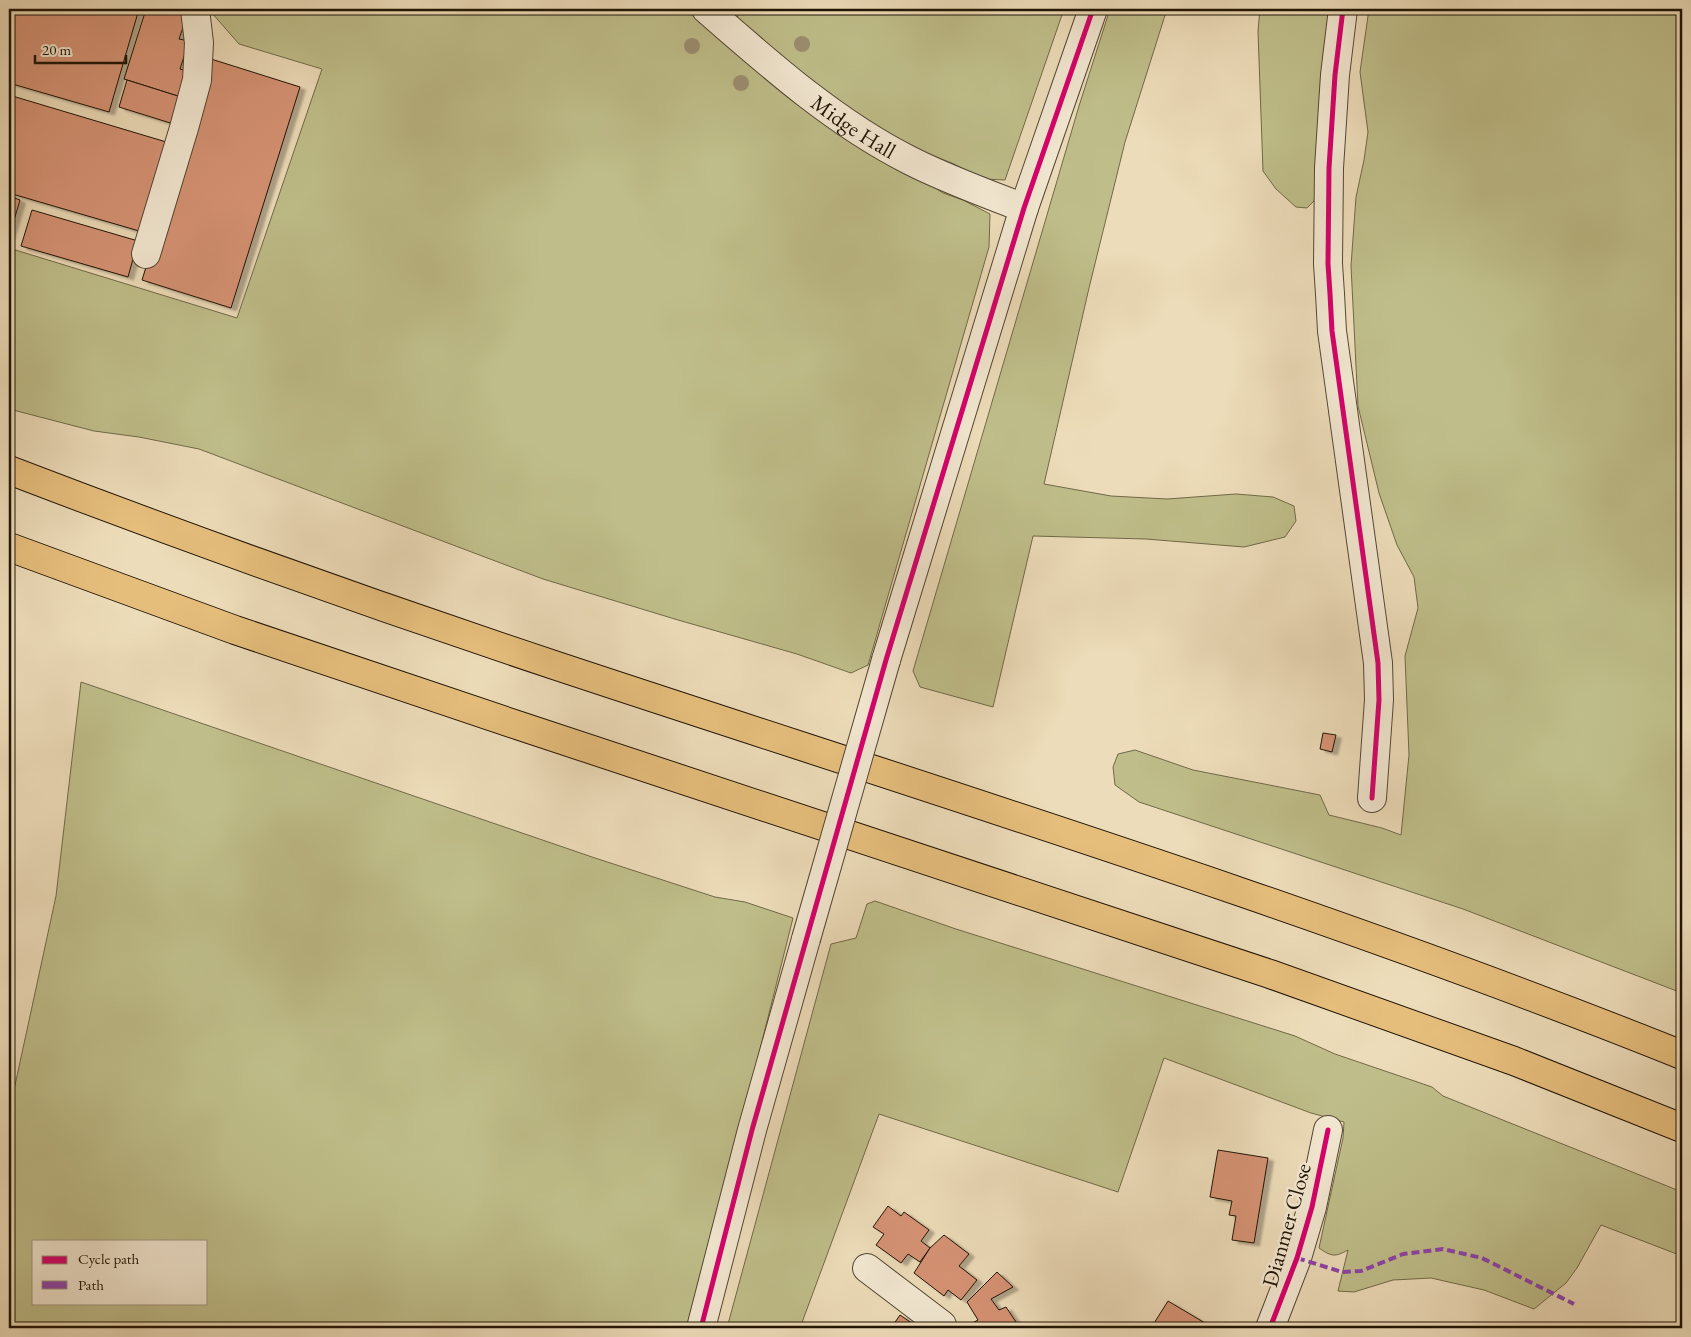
<svg xmlns="http://www.w3.org/2000/svg" width="1691" height="1337" font-family="'EB Garamond',serif">
  <defs>
    <filter id="shadow"><feDropShadow dx="5.5" dy="3" stdDeviation="1" flood-color="#0004"/></filter>
  </defs>
  <rect width="100%" height="100%" fill="#eddcb9"/>
  <filter id="stains"><feTurbulence type="fractalNoise" baseFrequency=".004" numOctaves="4"/><feColorMatrix values="0 0 0 0 .2 0 0 0 0 .09 0 0 0 0 .02 0 0 0 .5 -.17"/></filter>
  <radialGradient id="worn" r=".72"><stop offset=".6" stop-color="#630" stop-opacity="0"/><stop offset="1" stop-color="#630" stop-opacity=".3"/></radialGradient>
  <g fill="#bfbe8a" stroke="#706948" fill-rule="evenodd">
    <path d="M204,9H687L785,89L943,193L963,200L990,214L989,247L868,665L851,673L797,654L678,620L543,579L199,449L139,437L94,431L9,409V248L237,318L322,69L239,44L211,12L204,10Z"/>
    <path d="M734,9H1064L1005,180L983,179L954,164L921,151L896,139L841,102L739,27L737,12Z"/>
    <path d="M1110,9H1167L1125,142L1089,288L1044,484L1111,496L1167,499L1236,494L1273,497L1294,506L1296,521L1285,537L1244,547L1146,539L1033,536L993,707L920,687L913,671L1079,106Z"/>
    <path d="M1260,9H1330L1319,175L1314,201L1307,208L1296,207L1276,189L1263,171L1258,31Z"/>
    <path d="M1369,9H1682V993L1463,909L1139,802L1115,785L1113,767L1118,754L1135,750L1193,770L1320,795L1329,815L1382,828L1401,835L1409,755L1405,656L1418,608L1414,577L1397,545L1379,493L1358,406L1351,266L1356,197L1364,160L1368,132L1360,72Z"/>
    <path d="M81,682L595,858L715,897L745,902L793,918L690,1328H9V1113L56,896ZM34,1241H206V1303H34Z"/>
    <path d="M875,901L956,929L1295,1036L1335,1054L1432,1087L1443,1096L1682,1192V1256L1601,1225L1577,1268L1566,1283L1534,1309L1484,1290L1431,1278L1393,1280L1354,1292L1338,1291L1348,1250C1335,1257 1332,1257 1319,1248L1343,1138L1344,1122L1311,1113L1164,1058L1118,1192L879,1114L800,1328H727L831,944L856,938L867,904Z"/>
  </g>
  <g fill="#d69374" stroke="#201405" filter="url(#shadow)">
    <path d="M9,9H139L109,112L9,83Z"/>
    <path d="M146,9H173L188,13L179,39L189,41L180,69L189,72L181,97L124,79Z"/>
    <path d="M211,59L300,87L231,308L142,280Z"/>
    <path d="M127,80L181,97L180,126L119,107Z"/>
    <path d="M9,95L173,144L146,233L9,193Z"/>
    <path d="M9,196L20,200L9,237Z"/>
    <path d="M32,210L138,241L128,277L21,246Z"/>
    <path d="M1323,733L1336,735L1332,752L1320,749Z"/>
    <path d="M1218,1150L1268,1158L1254,1243L1232,1240L1236,1216L1229,1215L1232,1201L1210,1197Z"/>
    <path d="M888,1206L901,1216L904,1212L929,1230L921,1241L930,1248L920,1262L908,1254L901,1263L876,1245L884,1234L873,1227Z"/>
    <path d="M944,1235L969,1254L959,1266L977,1280L961,1300L948,1290L944,1296L914,1273L930,1248Z"/>
    <path d="M997,1272L1013,1287L991,1299L999,1310L1006,1307L1020,1328H963L978,1320L967,1302Z"/>
    <path d="M1168,1301L1205,1323L1202,1328H1151Z"/>
    <path d="M900,1315L919,1328H891Z"/>
  </g>
  <g fill="none" stroke-linecap="round" stroke-linejoin="round">
    <g stroke="#534632" stroke-width="30">
      <g id="minor">
        <path id="s1" d="M706,9C769,64 834,122 909,160C946,179 985,193 1024,208"/>
        <path d="M1343,9L1335,75L1329,168L1328,264L1330,294L1332,331L1378,663L1379,700L1372,798"/>
        <path d="M146,254L184,128L197,80L199,43L195,9"/>
        <path d="M886,660L1024,208L1093,9"/>
        <path d="M867,1268L942,1325L943,1328"/>
        <path d="M701,1328L752,1130L806,939"/>
        <path d="M1270,1328L1297,1258L1312,1207L1328,1130"/>
      </g>
    </g>
    <g stroke="#201405" stroke-width="30">
      <g id="highway">
        <path d="M9,470C189,539 371,604 554,665C931,790 1313,907 1682,1055"/>
        <path d="M9,547L235,630L520,726L1270,974L1514,1061L1682,1128"/>
      </g>
    </g>
    <use href="#minor" stroke="#f3e8d2" stroke-width="28"/>
    <use href="#highway" stroke="#e6be7c" stroke-width="28"/>
    <g stroke="#534632" stroke-width="30" stroke-linecap="butt">
      <path id="minor-bridge" d="M806,939L886,660"/>
    </g>
    <use href="#minor-bridge" stroke="#f3e8d2" stroke-width="28"/>
    <path stroke="#8e44ad" stroke-width="4" stroke-dasharray="8 4" stroke-linecap="butt" d="M1297,1258L1342,1272L1361,1271L1403,1254L1443,1249L1482,1258L1574,1304"/>
    <g stroke="#f3e8d2" stroke-width="8">
      <g id="cycleway">
        <path d="M1343,9L1335,75L1329,168L1328,264L1330,294L1332,331L1378,663L1379,700L1372,798"/>
        <path d="M701,1328L752,1130L886,660L1024,208L1093,9"/>
        <path d="M1270,1328L1297,1258L1312,1207L1328,1130"/>
      </g>
    </g>
    <use href="#cycleway" stroke="#d6006c" stroke-width="5"/>
  </g>
  <g fill="#9b8f70">
    <circle cx="802" cy="44" r="8"/>
    <circle cx="692" cy="46" r="8"/>
    <circle cx="741" cy="83" r="8"/>
  </g>
  <g text-anchor="middle" stroke-width="5" stroke-linejoin="round" paint-order="stroke">
    <g font-size="22" fill="#201405" stroke="#f3e8d2">
      <text dy="8" stroke="none"><textPath href="#s1" startOffset="189">Midge Hall</textPath></text>
      <text transform="translate(1286 1225) rotate(-74)" y="8">Dianmer Close</text>
    </g>
  </g>
  <rect width="1691" height="1337" fill="none" stroke="#eddcb9" stroke-width="30"/>
  <rect x="10" y="10" width="1671" height="1317" fill="none" stroke="#201405" stroke-width="2.5"/>
  <rect x="15" y="15" width="1661" height="1307" fill="none" stroke="#201405"/>
  <rect x="32" y="1240" width="175" height="65" fill="#f3e8d2" stroke="#9f9380"/>
  <rect x="42" y="1256" width="25" height="8" fill="#d6006c" stroke="#9f9380"/>
  <text x="78" y="1264" font-size="15" fill="#201405">Cycle path</text>
  <rect x="42" y="1281" width="25" height="8" fill="#8e44ad" stroke="#9f9380"/>
  <text x="78" y="1290" font-size="15" fill="#201405">Path</text>
  <path d="M35 55v8h91v-8" fill="none" stroke="#201405" stroke-width="2.5"/>
  <text x="42" y="55" font-size="15" fill="#201405" stroke="#f3e8d2" stroke-width="4" paint-order="stroke">20 m</text>
  <rect width="100%" height="100%" filter="url(#stains)"/>
  <rect width="100%" height="100%" fill="url(#worn)"/>
</svg>
